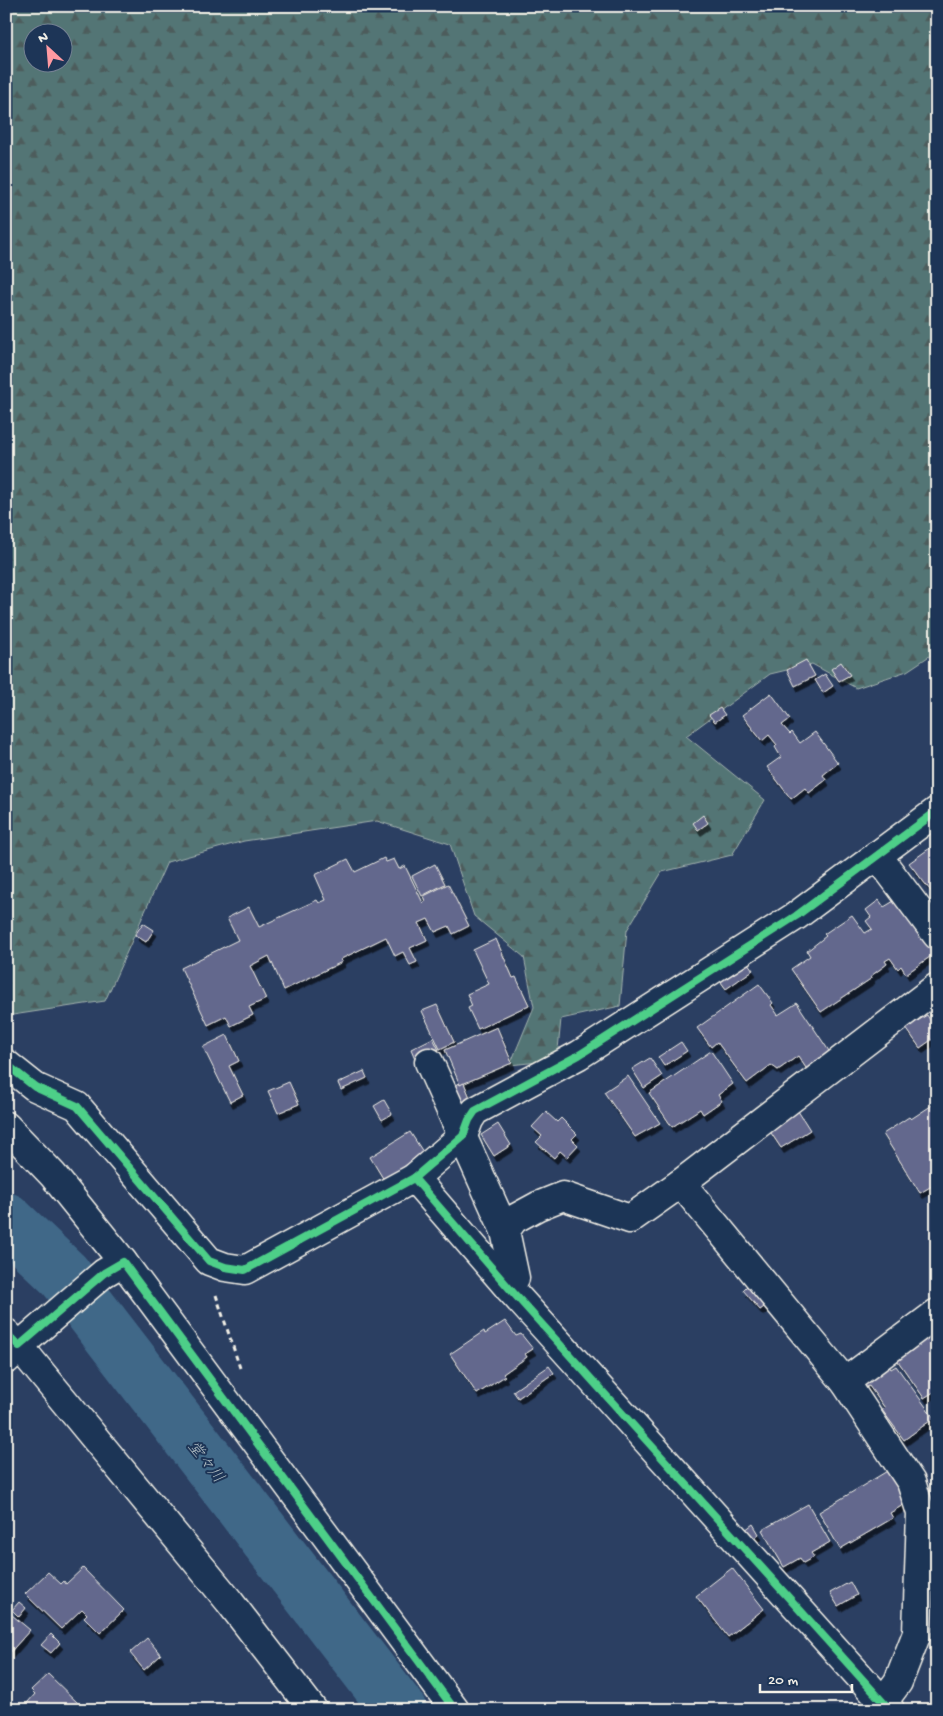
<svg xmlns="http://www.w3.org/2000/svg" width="943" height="1716" font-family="'Gochi Hand','Klee One',sans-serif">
  <defs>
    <pattern id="forest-firs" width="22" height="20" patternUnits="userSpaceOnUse" patternTransform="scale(1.25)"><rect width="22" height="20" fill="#527474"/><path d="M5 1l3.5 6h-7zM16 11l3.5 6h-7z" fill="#4d5c5b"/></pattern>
    <filter id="shadow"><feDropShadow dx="3" dy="5.5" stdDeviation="0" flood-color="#0009"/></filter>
  </defs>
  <rect width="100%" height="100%" fill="#2b3f62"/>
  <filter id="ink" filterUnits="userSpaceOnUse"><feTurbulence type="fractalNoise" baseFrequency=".02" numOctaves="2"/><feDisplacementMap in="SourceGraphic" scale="10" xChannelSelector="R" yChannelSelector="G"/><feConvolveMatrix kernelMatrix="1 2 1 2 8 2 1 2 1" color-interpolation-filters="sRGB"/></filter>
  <g filter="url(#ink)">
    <path fill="url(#forest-firs)" stroke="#a3b2ae" fill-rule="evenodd" d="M6,6H937V651L907,671L856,688L812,664L770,674L686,736L765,800L732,855L662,872L627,930L620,1006L561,1019L557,1060L510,1065L534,1007L524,957L474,916L450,844L377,821L244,841L167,862L105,1001L6,1016ZM32,32H62V62H32Z"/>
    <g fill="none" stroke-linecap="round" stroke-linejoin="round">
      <path stroke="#406888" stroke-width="55" d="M6,1220L64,1275L399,1710"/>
    </g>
    <g fill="#63678d" stroke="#f4f1e8" filter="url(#shadow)">
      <path d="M806,660L815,676L795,686L787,670Z"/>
      <path d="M841,662L850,675L839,681L831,669Z"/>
      <path d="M825,674L833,686L823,693L815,680Z"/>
      <path d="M771,693L790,719L782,725L790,734L792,732L800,743L815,732L838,763L823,775L826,780L809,793L805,788L791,799L767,767L781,757L775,747L777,745L769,735L762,741L742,715Z"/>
      <path d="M720,708L725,715L715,722L709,715Z"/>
      <path d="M703,815L708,823L698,830L693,823Z"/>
      <path d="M937,843V899L909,863Z"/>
      <path d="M384,858L386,862L394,859L399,869L405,866L423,903L426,901L424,896L448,884L469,926L453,934L449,926L435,932L428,919L419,923L427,940L410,948L417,962L410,965L403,952L395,956L386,937L341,959L342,962L284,990L269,956L250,966L266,999L249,1007L253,1015L231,1026L226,1016L208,1025L181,968L238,940L227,918L249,907L259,927L317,900L319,903L326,900L315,875L348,859L355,872Z"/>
      <path d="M435,864L445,884L422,896L412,876Z"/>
      <path d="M879,900L884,907L894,901L934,954L906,974L901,966L898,969L890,958L885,961L887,964L871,976L872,978L821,1012L791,969L810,956L807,951L826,936L824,934L852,915L865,933L872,929L866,921L871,917L866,910Z"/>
      <path d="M143,923L154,930L146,942L135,935Z"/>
      <path d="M496,939L513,978L516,977L529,1005L478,1029L468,1008L472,1006L467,994L489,984L473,950Z"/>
      <path d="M745,959L753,970L726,989L718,978Z"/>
      <path d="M759,984L773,1003L771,1005L778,1015L797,1003L831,1054L808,1071L798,1056L778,1070L771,1065L747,1083L717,1042L711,1047L697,1028Z"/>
      <path d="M437,1005L454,1042L440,1049L422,1011Z"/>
      <path d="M927,1015L937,1031V1036L920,1048L906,1028Z"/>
      <path d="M497,1027L512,1063L460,1085L445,1050Z"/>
      <path d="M227,1035L239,1061L229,1066L243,1095L230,1102L203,1047Z"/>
      <path d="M433,1038L439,1050L416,1061L411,1049Z"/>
      <path d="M681,1042L687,1051L664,1066L658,1057Z"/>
      <path d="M711,1051L733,1084L718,1095L722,1101L703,1114L700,1109L672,1127L649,1093Z"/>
      <path d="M650,1058L662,1076L644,1088L632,1069Z"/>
      <path d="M364,1071L367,1078L341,1090L338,1083Z"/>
      <path d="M628,1076L660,1123L635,1137L604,1092Z"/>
      <path d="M289,1082L299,1104L278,1113L268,1091Z"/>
      <path d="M459,1083L460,1085L464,1083L471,1100L461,1104L453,1086Z"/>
      <path d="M384,1100L392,1114L382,1120L374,1106Z"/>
      <path d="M937,1102V1183L920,1193L883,1134L909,1117L911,1119Z"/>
      <path d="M798,1111L810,1130L781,1148L769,1130Z"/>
      <path d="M546,1112L557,1122L561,1118L577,1134L572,1139L578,1145L567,1157L560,1151L554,1158L536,1142L542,1136L532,1127Z"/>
      <path d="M498,1124L511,1145L494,1156L481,1135Z"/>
      <path d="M410,1132L425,1155L384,1180L370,1157Z"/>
      <path d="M747,1286L764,1307L760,1310L743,1290Z"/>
      <path d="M505,1321L516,1336L521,1334L533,1349L525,1354L527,1357L503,1374L505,1376L477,1394L450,1354L484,1331L485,1334Z"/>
      <path d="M937,1324V1390L924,1398L893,1354Z"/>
      <path d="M886,1362L891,1369L896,1366L934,1418L904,1440L882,1410L885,1408L869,1386L865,1388L860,1381Z"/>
      <path d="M549,1366L554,1373L518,1398L513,1391Z"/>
      <path d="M889,1470L908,1502L890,1513L893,1518L840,1549L819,1512Z"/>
      <path d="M808,1504L830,1542L811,1553L814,1557L803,1563L800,1558L784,1567L762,1530Z"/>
      <path d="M753,1524L759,1534L752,1540L745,1530Z"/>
      <path d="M83,1568L124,1610L100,1633L84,1617L87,1614L82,1609L61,1629L25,1594L48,1572L61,1584L64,1581L66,1584Z"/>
      <path d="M732,1568L764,1609L728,1637L696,1596Z"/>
      <path d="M850,1582L857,1595L838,1606L830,1593Z"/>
      <path d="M19,1602L26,1608L19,1617L12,1610Z"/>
      <path d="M6,1610L30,1630L6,1657Z"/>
      <path d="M51,1634L60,1643L51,1653L41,1645Z"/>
      <path d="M147,1638L161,1655L144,1670L130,1653Z"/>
      <path d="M48,1674L80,1705L75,1710H21L35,1694L31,1690Z"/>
    </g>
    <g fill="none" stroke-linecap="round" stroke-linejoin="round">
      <g stroke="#f4f1e8" stroke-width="31">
        <g id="minor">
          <path d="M877,855L937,935"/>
          <path d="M429,1062L505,1231"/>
          <path d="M6,1064L35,1087L77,1106L209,1261L225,1267L245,1270L414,1178L463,1136L469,1120L475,1111L579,1055L796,916L937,811"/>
          <path d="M6,1126L53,1175L123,1262"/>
          <path d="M414,1178L509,1288L890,1710"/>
          <path d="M681,1183L845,1382L911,1482L921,1513L917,1633L898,1682L883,1702"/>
          <path d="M509,1288L515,1278L505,1231L514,1219L538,1206L563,1196L630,1219L681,1183L937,987"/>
          <path d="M6,1333L19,1346L104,1273L123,1262L455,1710"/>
          <path d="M7,1359L19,1346L229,1601L313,1710"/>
          <path d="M845,1382L937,1313"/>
        </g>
      </g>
      <path stroke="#f4f1e8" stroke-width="3" stroke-dasharray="5 4" stroke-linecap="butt" d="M216,1295L240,1368"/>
      <use href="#minor" stroke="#1d3557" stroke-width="28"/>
      <g stroke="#1d3557" stroke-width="11">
        <g id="cycleway">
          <path d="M6,1064L35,1087L77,1106L209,1261L225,1267L245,1270L414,1178L463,1136L469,1120L475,1111L579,1055L796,916L937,811"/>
          <path d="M414,1178L509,1288L890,1710"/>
          <path d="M6,1333L19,1346L104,1273L123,1262L455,1710"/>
        </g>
      </g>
      <use href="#cycleway" stroke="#4dcf88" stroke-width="8"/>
    </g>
  </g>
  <g text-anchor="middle" stroke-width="4" stroke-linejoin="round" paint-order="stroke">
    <g font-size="16" font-style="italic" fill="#b5c1c6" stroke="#1d3557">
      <text transform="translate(207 1461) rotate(52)" y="6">堂々川</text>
    </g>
  </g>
  <rect width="943" height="1716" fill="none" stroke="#1d3557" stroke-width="25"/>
  <rect x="12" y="12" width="918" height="1691" fill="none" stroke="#f4f1e8" stroke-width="2" filter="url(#ink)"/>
  <g transform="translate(48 48) rotate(334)"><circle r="24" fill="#1d3557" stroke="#738091"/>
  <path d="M0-4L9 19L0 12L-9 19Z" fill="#ff9aa2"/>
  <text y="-8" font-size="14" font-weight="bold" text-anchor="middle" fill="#f4f1e8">N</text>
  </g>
  <path d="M760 1684v8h92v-8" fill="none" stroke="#f4f1e8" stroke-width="2.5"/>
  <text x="768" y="1684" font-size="15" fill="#f4f1e8" stroke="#1d3557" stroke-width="4" paint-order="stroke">20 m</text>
</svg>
